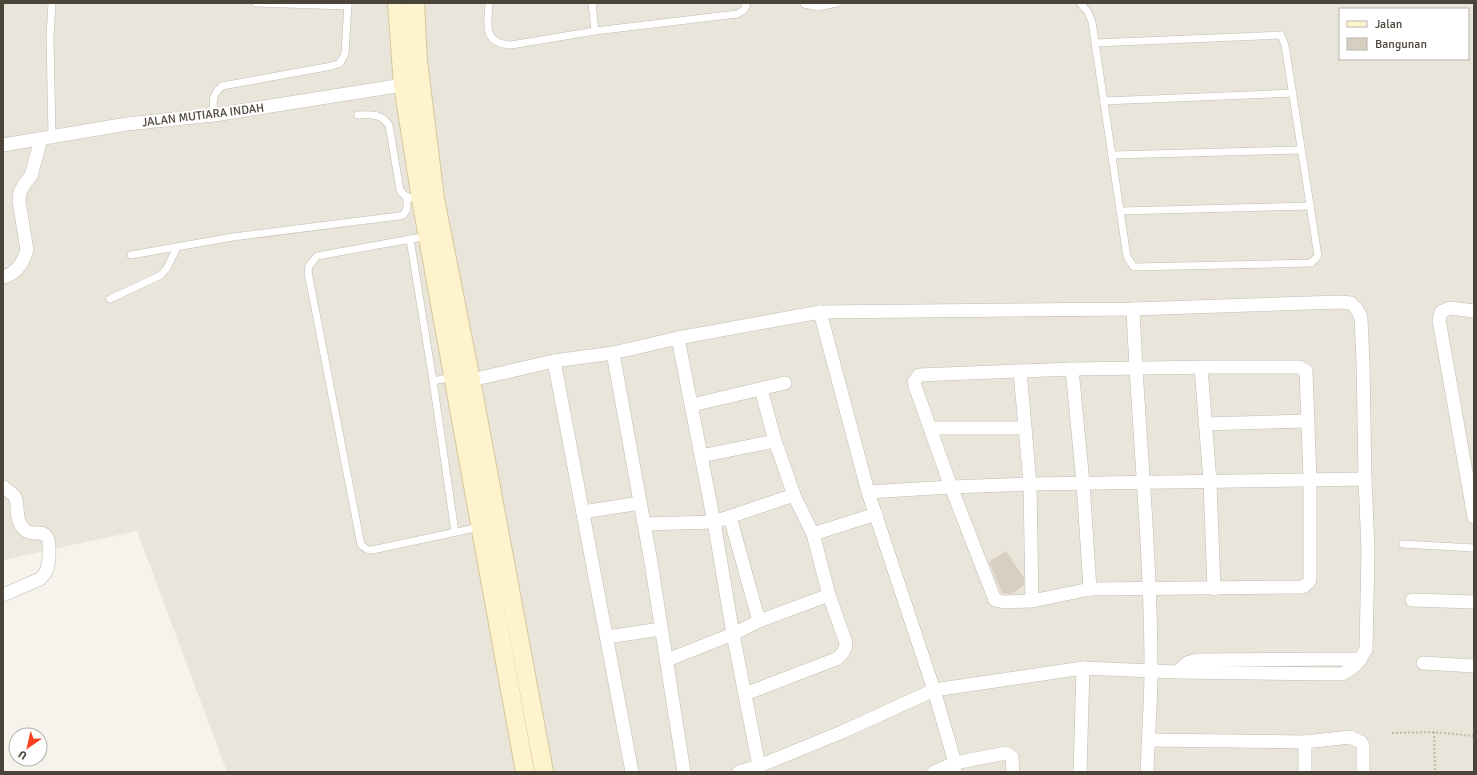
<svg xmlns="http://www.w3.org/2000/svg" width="1477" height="775" font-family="Signika,sans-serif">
  <rect width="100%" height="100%" fill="#f6f3ec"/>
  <path fill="#eae5da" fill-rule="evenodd" d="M3,3H1474V772H227L137,531L3,560ZM1340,9H1468V59H1340Z"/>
  <path fill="#d8cfc1" d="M1006,551L1024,578V585L1011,594L1002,593L989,562Z"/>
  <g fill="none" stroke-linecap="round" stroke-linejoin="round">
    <g stroke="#c2bbae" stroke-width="8">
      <g id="lane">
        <path d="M52,3L50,37L52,137"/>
        <path d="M256,3L348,6"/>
        <path d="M489,3C488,25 482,43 511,45L595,31L737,14L744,10L747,3"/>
        <path d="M592,3L595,31"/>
        <path d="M804,3V4L818,7L837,3"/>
        <path d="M1080,3L1088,12L1092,22L1127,257L1134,267L1311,263L1318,256L1285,45L1281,35L1095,43"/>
        <path d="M1104,101L1293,93"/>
        <path d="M214,115C213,101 211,96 222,86L332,66L340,63L345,54L348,3"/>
        <path d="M358,115C372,114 381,114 389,125L400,190L404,195L410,198"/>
        <path d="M1112,155L1301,150"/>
        <path d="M1120,211L1310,206"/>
        <path d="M428,236L317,256L309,266L308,272L361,545L368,550H372L480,527"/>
        <path d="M410,239L433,381"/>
        <path d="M131,255L233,237L399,216L403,215L407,209V197"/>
        <path d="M110,299L161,275L167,268L177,247"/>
        <path d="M453,377L433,381L455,532"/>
        <path d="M1403,544L1474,548"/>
      </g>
    </g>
    <g stroke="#c2bbae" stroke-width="14">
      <g id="street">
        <path d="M3,145L127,124L214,115L403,85"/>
        <path d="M3,277C16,274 23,263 27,250L19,201L20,192L25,183L31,176L41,139"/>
        <path d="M1133,309C1138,429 1151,549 1151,669C1151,703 1148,738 1147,772"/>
        <path d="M1474,311L1450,308L1441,312L1439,320L1474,517"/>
        <path d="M820,312L868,492L934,690L955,763L1006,753L1012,757L1013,772"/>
        <path d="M678,338L714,522L733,634L759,766"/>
        <path d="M613,353L651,562L684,772"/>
        <path d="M554,361L632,772"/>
        <path d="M1201,367L1210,482L1214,589"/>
        <path d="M1217,367H1299L1306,371L1310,479V580L1308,583L1303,587L1090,589L1032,601L1004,602L995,600L951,487L915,386L914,382L919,375L1072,369Z"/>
        <path d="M1072,369L1083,483L1090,589"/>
        <path d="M1020,371L1030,484L1032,601"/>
        <path d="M471,380L554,361L613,353L678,338L820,312L1133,309L1340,302L1351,303L1357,309L1361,318L1363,363L1365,479L1368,551L1366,649C1359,663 1355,667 1342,674L1177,672L1083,668L934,690L842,732L759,766L739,772"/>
        <path d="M692,405L785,383"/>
        <path d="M1206,424L1308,421"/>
        <path d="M930,428H1025"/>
        <path d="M701,456L775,441"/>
        <path d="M3,487C7,490 12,493 15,497C19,503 15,514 20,524C30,540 39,528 46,536C51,541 49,563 47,569C46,573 43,576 40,579L3,595"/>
        <path d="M868,492L951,487L1030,484L1365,479"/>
        <path d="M583,512L640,503"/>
        <path d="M730,517L759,621"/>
        <path d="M644,524L714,522L794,495"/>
        <path d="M813,534L876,514"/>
        <path d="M1412,600L1474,602"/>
        <path d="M607,637L661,629"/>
        <path d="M667,660L733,634L759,621L829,595"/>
        <path d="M1423,663L1474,666"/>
        <path d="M1177,672L1187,663L1197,660L1361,659"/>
        <path d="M745,694L836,659C842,655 846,651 846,643L829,595L813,534L794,495L775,441L761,389"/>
        <path d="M1148,740L1305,742L1350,737L1361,742L1363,746V772"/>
        <path d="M934,772L955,763L954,772"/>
        <path d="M1080,772L1083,668"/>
        <path d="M1305,772V742"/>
      </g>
    </g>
    <g stroke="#d6c79b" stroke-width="20">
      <g id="secondary">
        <path d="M397,3L403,85L421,199L525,772"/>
        <path d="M415,3L418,61L435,199L471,380L544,772"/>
      </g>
    </g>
    <g stroke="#c4b79f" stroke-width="2" stroke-dasharray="2 2" stroke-linecap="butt">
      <path d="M1434,732L1435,772"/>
      <path d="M1392,733L1434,732L1474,736"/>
    </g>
    <use href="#lane" stroke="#fff" stroke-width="7"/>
    <use href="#street" stroke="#fff" stroke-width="13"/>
    <use href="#secondary" stroke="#fff3cd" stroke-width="18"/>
  </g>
  <g text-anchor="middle" stroke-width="4" stroke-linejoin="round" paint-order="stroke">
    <g font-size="12" fill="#4b4439" stroke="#fff">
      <text transform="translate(203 115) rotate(-7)" y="4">JALAN MUTIARA INDAH</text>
    </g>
  </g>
  <rect width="1477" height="775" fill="none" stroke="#4b4439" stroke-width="8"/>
  <rect x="1339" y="8" width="130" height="52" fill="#ffffff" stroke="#b7b4b0"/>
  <rect x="1347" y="21" width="20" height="6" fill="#fff3cd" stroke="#b7b4b0"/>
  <text x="1375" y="28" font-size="12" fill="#4b4439">Jalan</text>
  <rect x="1347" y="38" width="20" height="12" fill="#d8cfc1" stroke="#b7b4b0"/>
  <text x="1375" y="48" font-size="12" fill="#4b4439">Bangunan</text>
  <g transform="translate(28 747) rotate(214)"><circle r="19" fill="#ffffff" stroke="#b7b4b0"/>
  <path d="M0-3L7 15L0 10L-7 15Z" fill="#fc3f1d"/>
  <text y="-6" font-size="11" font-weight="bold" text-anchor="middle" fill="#4b4439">U</text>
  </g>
</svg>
